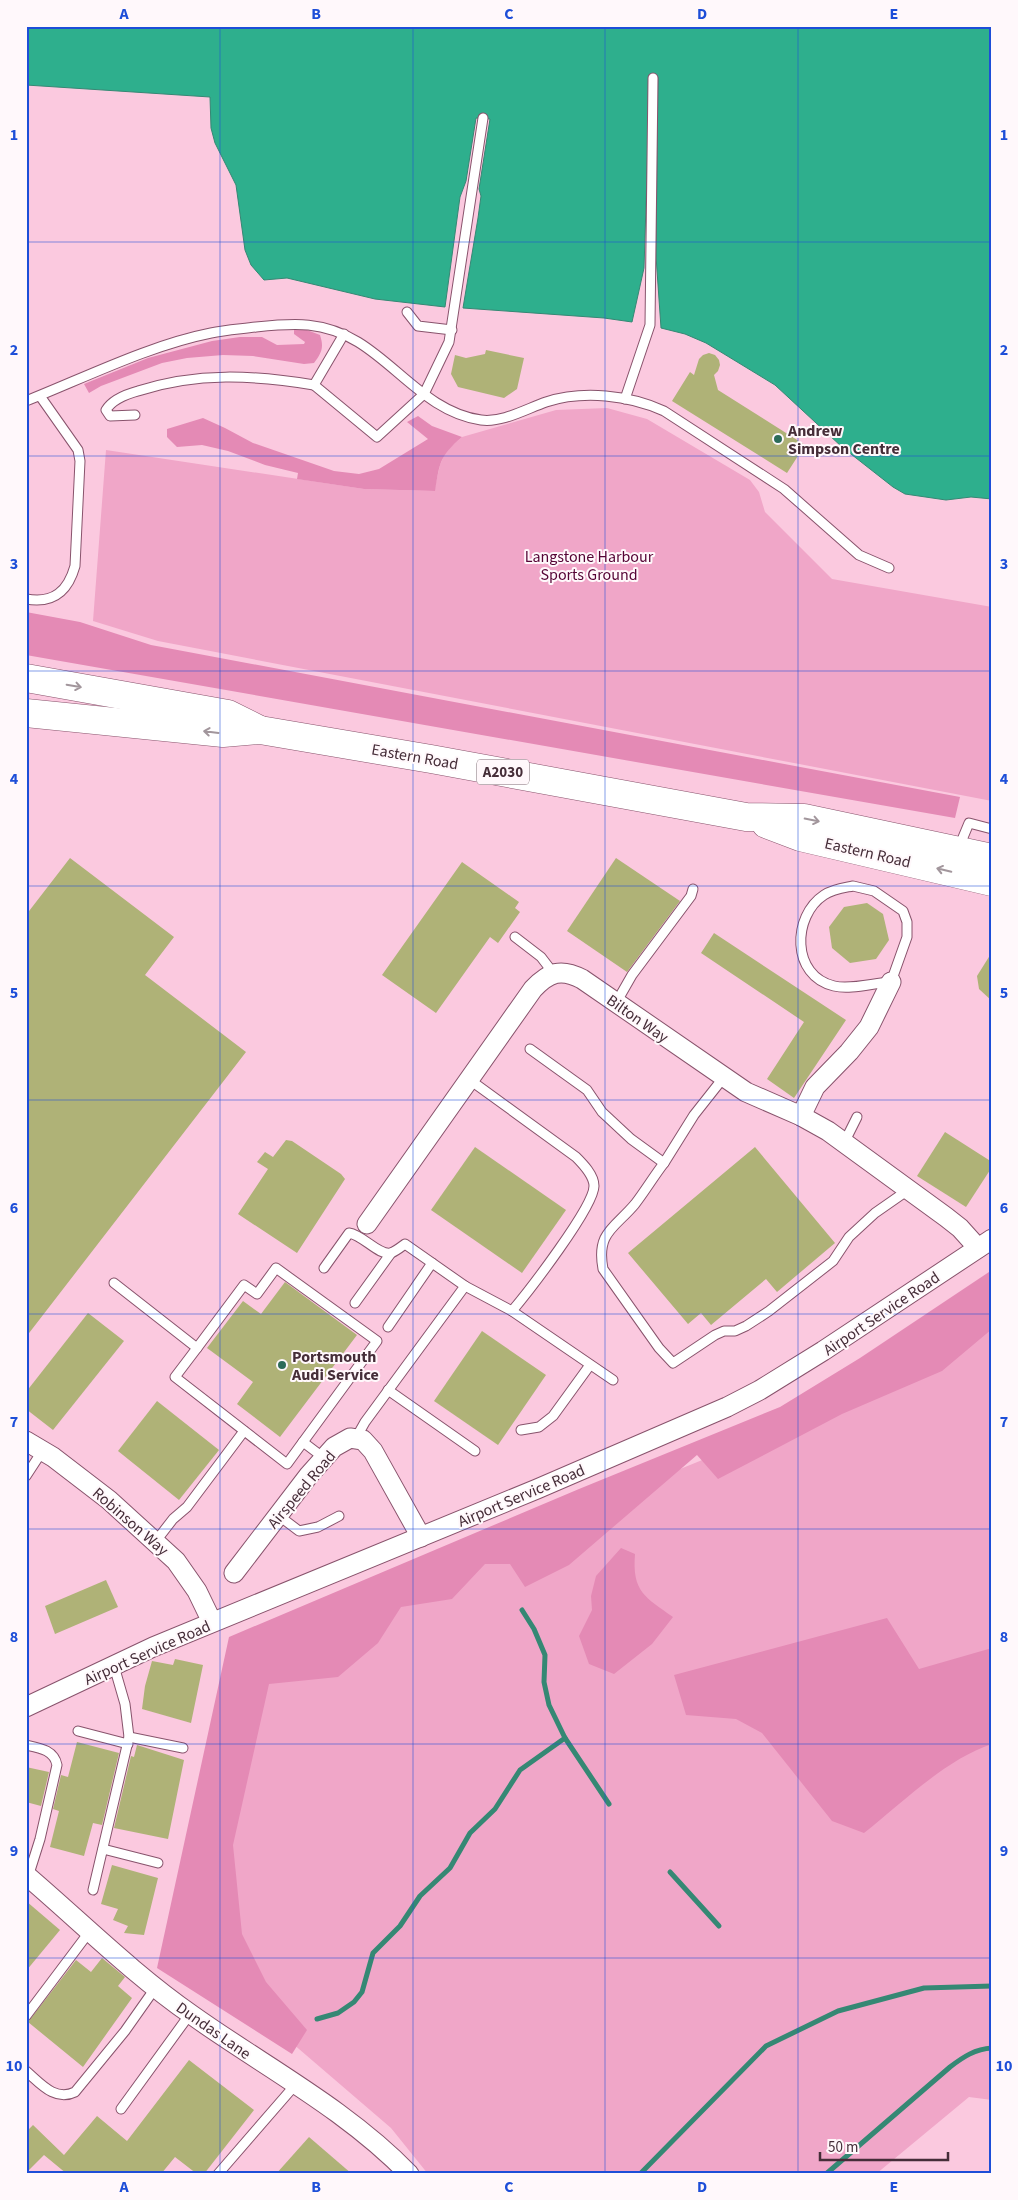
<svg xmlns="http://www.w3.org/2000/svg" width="1018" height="2200" font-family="'Source Sans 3',sans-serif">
  <rect width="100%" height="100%" fill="#fbc9df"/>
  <g fill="#f0a6c8">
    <path d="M607,408L647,419L750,480L759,492L765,512L832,579L992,607V801L158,641L93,621L106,450L364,489L434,491L440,465L446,451L462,437L556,410Z"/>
    <path d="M992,1293V2100L969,2097L876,2174H428L391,2128L186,1952L262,1640L822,1411Z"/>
  </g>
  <g fill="#e48ab5">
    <path d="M294,329L307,330L320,335C324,347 322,353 314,363L304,364L253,356L223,355L187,358L162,363L101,386L89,393L84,384L148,358L212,341L240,337H262L277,345L304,344L305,342L294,334Z"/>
    <path d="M418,416L432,426L462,437C439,457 440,462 435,491L364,489L297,479L298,473L265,465L228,451L202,445L177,447L167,437V429L203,418L225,428L253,443L334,471L359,474L379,469L428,439L407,422Z"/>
    <path d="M26,612L80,622L151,645L960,797L955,818L26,655Z"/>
    <path d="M992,1270V1329L942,1371L842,1414L718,1479L697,1455L569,1565L525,1587L510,1564H485L452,1599L401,1607L378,1643L338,1677L269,1684L233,1845L242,1934L266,1982L307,2030L292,2054L157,1968L229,1637L579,1489L780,1407L860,1358Z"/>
    <path d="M621,1548L635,1554C632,1592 645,1597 673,1617L652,1644L614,1674L589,1664L579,1636L592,1610L591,1596L596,1576Z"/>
    <path d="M887,1618L919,1669L992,1648V1744C946,1759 902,1803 864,1833L832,1821L762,1733L736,1719L686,1715L674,1675Z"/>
  </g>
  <path fill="#2eaf8d" stroke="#358874" d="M26,26H992V499L971,497L946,500L905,494L893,487L842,447L775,385L706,343L685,334L661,328L656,256L658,77L650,78L644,268L632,322L604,318L463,308L478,218L481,196L479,189L490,119L476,118L466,181L460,197L445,307L375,299L287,278L264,280L251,265L245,250L236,185L215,143L211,128L210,97L26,85Z"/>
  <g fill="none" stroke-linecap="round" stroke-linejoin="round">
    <g stroke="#358874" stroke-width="5">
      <path d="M565,1738L609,1804"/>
      <path d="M670,1872L719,1926"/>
      <path d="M317,2019L338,2013L354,2002L362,1992L373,1953L400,1926L420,1896L450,1868L470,1833L495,1809L520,1770L565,1738L549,1705L544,1682L545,1655L534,1629L522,1610"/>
      <path d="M640,2174L766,2046L838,2011L924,1988L992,1986"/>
      <path d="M826,2174L950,2067C963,2057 975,2049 992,2048"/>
    </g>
  </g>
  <g fill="#afb277">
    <path d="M486,350L524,358L517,389L504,398L458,387L451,374L455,355L466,358L485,354Z"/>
    <path d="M709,353L715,355L719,360L720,365L718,371L714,375L718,390L805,445L787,473L672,401L690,372L694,375L699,359L703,355Z"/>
    <path d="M70,858L174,937L145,975L246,1052L26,1337V915Z"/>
    <path d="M616,858L680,901L627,972L567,931Z"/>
    <path d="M462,862L519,902L515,908L520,912L498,943L490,937L436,1013L382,975Z"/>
    <path d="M867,903L883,914L889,940L876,959L850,963L832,948L829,927L844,907Z"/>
    <path d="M714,933L846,1020L794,1098L767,1079L804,1022L701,953Z"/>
    <path d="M992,952V1001L979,989L977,976Z"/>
    <path d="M945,1132L992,1162V1167L966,1207L917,1176Z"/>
    <path d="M286,1140L292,1141L341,1174L345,1179L297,1253L238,1214L268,1169L257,1162L265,1152L273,1157Z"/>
    <path d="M475,1147L566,1210L522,1273L431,1210Z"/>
    <path d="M755,1147L835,1243L777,1292L766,1279L711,1325L701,1313L688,1324L628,1253Z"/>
    <path d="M285,1282L357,1335L280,1437L237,1404L253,1382L207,1348L243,1301L261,1314Z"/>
    <path d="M88,1313L124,1341L53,1430L26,1409V1392Z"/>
    <path d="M482,1331L546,1375L498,1445L434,1401Z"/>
    <path d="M157,1401L219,1450L179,1500L118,1451Z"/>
    <path d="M106,1580L118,1607L55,1634L45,1606Z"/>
    <path d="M175,1659L203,1665L191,1723L142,1709L145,1686L152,1661L173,1665Z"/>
    <path d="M77,1742L119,1753L102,1825L93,1823L84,1856L50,1847L59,1811L53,1809L61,1775L68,1777Z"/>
    <path d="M137,1745L184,1760L168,1839L114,1828L131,1756L134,1757Z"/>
    <path d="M26,1767L49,1772L41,1806L26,1802Z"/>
    <path d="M112,1865L158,1878L144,1935L124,1933L128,1926L113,1920L118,1909L101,1904Z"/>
    <path d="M26,1901L60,1930L26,1971Z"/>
    <path d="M102,1958L125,1977L118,1986L132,1998L83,2067L28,2022L76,1960L91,1972Z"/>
    <path d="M189,2060L254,2110L204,2174H197L175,2157L161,2174H67L44,2155L26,2173V2132L33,2125L64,2155L97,2116L127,2141Z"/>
    <path d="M309,2137L352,2174H276Z"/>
  </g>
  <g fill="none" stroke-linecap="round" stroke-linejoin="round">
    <g stroke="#88536c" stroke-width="11">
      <g id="service">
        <path d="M407,312L418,326L452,330"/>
        <path d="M344,334L314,385L377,437L424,394L449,342L483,118"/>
        <path d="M625,399L650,325L653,78"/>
        <path d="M26,401C84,378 150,345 211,333C225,330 241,329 256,327C295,323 323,321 358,342C399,367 430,413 481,420C502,423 526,409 546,402C583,390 629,395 664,411L784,489L859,555L889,568"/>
        <path d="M135,415L110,416L106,410C112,400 127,394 138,391C197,372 254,375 314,385"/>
        <path d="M26,599C54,604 68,591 75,566L80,461L78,450L40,396"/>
        <path d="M959,847L969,823L992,829"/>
        <path d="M853,886L874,891L903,911L907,922V937L891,982C873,983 851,990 834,986C791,976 792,916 824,895C833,889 843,888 853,886Z"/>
        <path d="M515,937L541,957L554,974"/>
        <path d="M616,1003L632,975L691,896L693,889"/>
        <path d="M530,1049L587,1090L602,1112L631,1139L664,1163L694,1115L724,1077"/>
        <path d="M470,1080L576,1157C583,1164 594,1175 594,1186C594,1207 528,1292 512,1311"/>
        <path d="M844,1143L857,1117"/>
        <path d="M664,1163C654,1176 645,1191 635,1204C615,1228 596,1232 603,1269L659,1348L673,1363L715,1335L724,1331H735L746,1326L769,1311L833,1261L849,1237L875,1213L908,1190"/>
        <path d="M324,1268L349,1233C363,1235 379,1256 391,1253C396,1251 401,1247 405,1244L465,1286L365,1422L356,1438"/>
        <path d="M114,1283L197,1348L175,1377L287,1464L303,1442L324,1458"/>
        <path d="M465,1286L512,1311L613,1380"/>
        <path d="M355,1303L391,1253"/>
        <path d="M388,1327L432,1263"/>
        <path d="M197,1348L244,1285L257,1294L276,1268L377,1341L303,1442"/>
        <path d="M388,1390L475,1451"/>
        <path d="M521,1430L539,1427L553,1416L590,1365"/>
        <path d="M26,1476L43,1450"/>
        <path d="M278,1515L299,1531L318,1527L339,1516"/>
        <path d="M156,1541L173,1519L187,1507L244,1431"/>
        <path d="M78,1731L128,1744"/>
        <path d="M129,1737L183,1748"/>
        <path d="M26,1745C40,1748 54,1750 57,1765L40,1839L28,1877"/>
        <path d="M103,1849L158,1863"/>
        <path d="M93,1890L129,1737L125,1704L114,1666"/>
        <path d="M26,2016L90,1931"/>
        <path d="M26,2071C40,2083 55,2102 75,2092L125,2031L156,1987"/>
        <path d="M121,2109L190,2014"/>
        <path d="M218,2174L296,2084"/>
      </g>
    </g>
    <g stroke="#88536c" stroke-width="21">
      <g id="minor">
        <path d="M801,1116L815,1087L849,1052L869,1027L891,982"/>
        <path d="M367,1224L533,989C549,972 561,968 582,979L746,1092L801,1116L828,1131L946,1217L960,1228L978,1248"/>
        <path d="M26,1441L53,1457L109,1500L176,1561L197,1591L212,1622"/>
        <path d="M234,1573L309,1475L334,1447L350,1438L363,1440L373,1451L421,1537"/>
        <path d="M26,1707L153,1647L537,1489L727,1407L760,1390L823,1351L992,1239"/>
        <path d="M26,1875C81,1922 133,1974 192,2015C265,2067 346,2109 409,2174"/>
      </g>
    </g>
    <g stroke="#88536c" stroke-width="29">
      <g id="primary">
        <path d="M26,678L228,714L258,729"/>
        <path d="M26,713L223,733L260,730L431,759L746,817L804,818L992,858"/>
        <path d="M766,824L800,837L992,882"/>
      </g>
    </g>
    <use href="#service" stroke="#fff" stroke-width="9"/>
    <use href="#minor" stroke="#fff" stroke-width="19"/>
    <use href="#primary" stroke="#fff" stroke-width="28"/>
  </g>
  <defs><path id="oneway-shaft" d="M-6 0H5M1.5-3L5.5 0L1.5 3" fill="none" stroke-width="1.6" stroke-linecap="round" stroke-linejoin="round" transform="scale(1.25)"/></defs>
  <g stroke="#a2969c">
    <use href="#oneway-shaft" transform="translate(74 686) rotate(10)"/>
    <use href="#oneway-shaft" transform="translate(211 732) rotate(-173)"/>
    <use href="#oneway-shaft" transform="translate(812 820) rotate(11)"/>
    <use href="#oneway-shaft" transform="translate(944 870) rotate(-167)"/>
  </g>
  <path fill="none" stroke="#1d4ed8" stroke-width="1" stroke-opacity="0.55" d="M220,26V2174M413,26V2174M605,26V2174M798,26V2174M26,242H992M26,456H992M26,671H992M26,886H992M26,1100H992M26,1314H992M26,1529H992M26,1744H992M26,1958H992"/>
  <g fill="#2d6c59" stroke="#fff8fb" stroke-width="2">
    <circle cx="778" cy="439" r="5"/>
    <circle cx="282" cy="1365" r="5"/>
  </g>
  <g text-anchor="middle" stroke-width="4" stroke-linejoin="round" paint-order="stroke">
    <rect fill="#fff8fb" stroke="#7d6a72" stroke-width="1" x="477" y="759.5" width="52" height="25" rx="4"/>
    <g font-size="15" font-weight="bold" fill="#452d38">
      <text x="503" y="777">A2030</text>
    </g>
    <g font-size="16" font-weight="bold" fill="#452d38" stroke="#fff8fb" text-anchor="start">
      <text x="788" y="436">Andrew<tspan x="788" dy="18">Simpson Centre</tspan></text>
      <text x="292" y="1362">Portsmouth<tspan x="292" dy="18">Audi Service</tspan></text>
    </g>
    <g font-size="16" fill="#550335" stroke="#fff8fb">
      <text x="589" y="562">Langstone Harbour<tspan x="589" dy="18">Sports Ground</tspan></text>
    </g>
    <g font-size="16" fill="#452d38" stroke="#fff8fb">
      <text transform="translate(415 756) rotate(10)" y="6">Eastern Road</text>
      <text transform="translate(868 852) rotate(13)" y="6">Eastern Road</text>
      <text transform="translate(638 1018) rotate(35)" y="6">Bilton Way</text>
      <text transform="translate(881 1313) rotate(-34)" y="6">Airport Service Road</text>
      <text transform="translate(301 1489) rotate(-50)" y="6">Airspeed Road</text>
      <text transform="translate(521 1495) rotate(-23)" y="6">Airport Service Road</text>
      <text transform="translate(131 1521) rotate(41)" y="6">Robinson Way</text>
      <text transform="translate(147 1652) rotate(-24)" y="6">Airport Service Road</text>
      <text transform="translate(214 2030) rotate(35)" y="6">Dundas Lane</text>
    </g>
  </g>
  <rect width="1018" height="2200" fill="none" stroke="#fff8fb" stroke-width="55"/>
  <path d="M820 2152v8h128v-8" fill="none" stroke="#452d38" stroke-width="2.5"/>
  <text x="828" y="2152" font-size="15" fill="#452d38" stroke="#fff8fb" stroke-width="4" paint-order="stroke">50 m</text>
  <rect x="28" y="28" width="962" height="2144" fill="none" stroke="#1d4ed8" stroke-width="2"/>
  <g font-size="16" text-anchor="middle" font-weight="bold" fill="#1d4ed8">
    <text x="124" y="19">A</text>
    <text x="316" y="19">B</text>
    <text x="509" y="19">C</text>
    <text x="702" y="19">D</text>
    <text x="894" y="19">E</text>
    <text x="14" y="140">1</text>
    <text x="1004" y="140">1</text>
    <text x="14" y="355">2</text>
    <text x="1004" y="355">2</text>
    <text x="14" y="569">3</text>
    <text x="1004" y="569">3</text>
    <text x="14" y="784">4</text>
    <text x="1004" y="784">4</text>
    <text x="14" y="998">5</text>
    <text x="1004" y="998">5</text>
    <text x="14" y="1213">6</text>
    <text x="1004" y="1213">6</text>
    <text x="14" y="1427">7</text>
    <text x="1004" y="1427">7</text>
    <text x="14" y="1642">8</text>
    <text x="1004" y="1642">8</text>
    <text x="14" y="1856">9</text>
    <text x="1004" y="1856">9</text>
    <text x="14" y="2071">10</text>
    <text x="1004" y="2071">10</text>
    <text x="124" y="2192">A</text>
    <text x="316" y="2192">B</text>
    <text x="509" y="2192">C</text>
    <text x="702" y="2192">D</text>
    <text x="894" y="2192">E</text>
  </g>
</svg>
